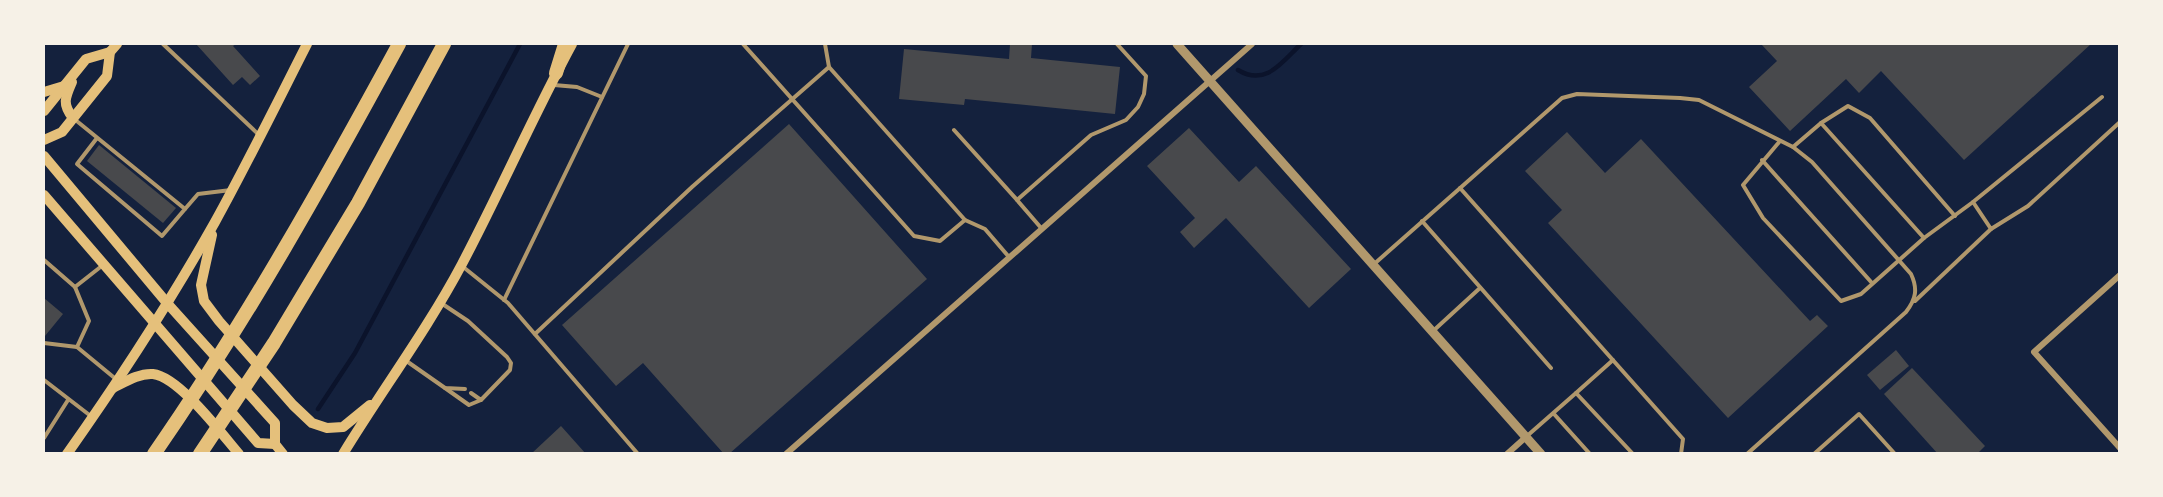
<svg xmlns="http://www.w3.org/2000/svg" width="2163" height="497" font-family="'Source Sans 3',sans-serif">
  <rect width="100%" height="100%" fill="#14213d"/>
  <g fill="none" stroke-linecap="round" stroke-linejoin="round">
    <g stroke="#0b132b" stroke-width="4.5">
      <path d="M1238,70C1266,87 1282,62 1301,44"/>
      <path d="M318,409L355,353L520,44"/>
    </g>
  </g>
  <g fill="#48494c">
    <path d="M196,44H236L233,46L260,76L250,85L242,77L233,85Z"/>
    <path d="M1010,44H1032L1031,58L1120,67L1115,114L965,99L964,105L899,99L904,49L1009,59Z"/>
    <path d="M1761,44H2091L1964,160L1881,71L1859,93L1846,79L1790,131L1749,87L1777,61Z"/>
    <path d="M789,124L927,279L729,454H724L643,363L616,386L562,325Z"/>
    <path d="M1189,128L1239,182L1256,166L1351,269L1309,308L1226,218L1194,248L1180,232L1195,218L1147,166Z"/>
    <path d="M1567,132L1605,173L1641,139L1810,321L1817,315L1828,326L1728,418L1548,223L1562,210L1525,171Z"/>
    <path d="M99,145L176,208L163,223L87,161Z"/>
    <path d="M44,298L63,314L45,336L44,335Z"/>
    <path d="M1896,350L1909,366L1880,390L1867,375Z"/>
    <path d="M1912,368L1985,446L1977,454H1938L1884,394Z"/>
    <path d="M561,426L586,454H531Z"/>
  </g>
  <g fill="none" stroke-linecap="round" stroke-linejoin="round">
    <g stroke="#b1986c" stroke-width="4">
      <path d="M163,44L258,134"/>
      <path d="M743,44L914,236L940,241L965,220"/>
      <path d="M825,44L829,67"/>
      <path d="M554,85L577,87L602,97"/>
      <path d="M2102,97L1973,202L1991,229L2028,206L2120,122"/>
      <path d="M73,118L185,209L162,236L77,164L97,138"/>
      <path d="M1821,123L1924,238"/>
      <path d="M954,130L1017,200"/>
      <path d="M1780,141L1743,185L1763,218L1841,301L1861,294L1924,238L1973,202"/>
      <path d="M1793,147L1821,123L1848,106L1870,118L1955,216"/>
      <path d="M1762,160L1872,283"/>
      <path d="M1460,188L1683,439L1681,454"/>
      <path d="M185,209L198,194L231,190"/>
      <path d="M1422,221L1551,368"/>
      <path d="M1042,229L1017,200L1091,135L1126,120L1138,107L1144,94L1146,76L1117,44"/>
      <path d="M44,260L75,287L89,321L77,347L117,380"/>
      <path d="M1373,265L1562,98L1577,94L1680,98L1699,100L1793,147L1812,162L1911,274C1918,289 1916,299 1906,312L1747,454"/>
      <path d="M462,266L508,303L638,454"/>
      <path d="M75,287L103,265"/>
      <path d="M504,300L628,44"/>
      <path d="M1915,301L1991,229"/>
      <path d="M441,303L468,321L507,357L511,363L510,370L481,400L471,393"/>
      <path d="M1432,332L1480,288"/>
      <path d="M535,334L692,187L829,67L965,220L985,229L1009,257"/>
      <path d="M44,343L77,347"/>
      <path d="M405,360L445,388L465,389"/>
      <path d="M44,380L92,417"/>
      <path d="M445,388L469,405L481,400"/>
      <path d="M1576,393L1613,360"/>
      <path d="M1554,414L1590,454"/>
      <path d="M1527,436L1576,393L1633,454"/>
      <path d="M44,438L68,400"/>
      <path d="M1814,454L1859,414L1895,454"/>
    </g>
    <g stroke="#b1986c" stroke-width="6">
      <path d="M2120,275L2034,352L2120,448"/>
      <path d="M786,454L1252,44"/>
      <path d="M1507,454L1526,437"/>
    </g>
    <path stroke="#b1986c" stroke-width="9" d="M1177,44L1541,454"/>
    <g stroke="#e5c07b" stroke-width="10">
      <path d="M72,82C65,98 62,104 73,118"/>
      <path d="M44,92L64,86"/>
      <path d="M44,111L86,59L110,52"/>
      <path d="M44,140L62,132L107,76L110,52L117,44"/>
      <path d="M44,156L167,303L275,423V444L283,454"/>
      <path d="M44,195L258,443L275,444"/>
      <path d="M212,235L201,285L204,301L219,321L293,405L312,423L327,428L343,427L370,405"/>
      <path d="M113,388C125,382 139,373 153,374C179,377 221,433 239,454"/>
      <path d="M67,454C120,379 170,302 215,222C247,164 277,103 307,44"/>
      <path d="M343,454C382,390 427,330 462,264C500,192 533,116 572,44"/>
    </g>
    <g stroke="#e5c07b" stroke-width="14">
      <path d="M556,73L565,44"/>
      <path d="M154,454C245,323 323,184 399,44"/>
      <path d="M200,454L274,343L358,203L444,44"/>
    </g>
  </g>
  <rect width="2163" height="497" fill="none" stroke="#f6f1e7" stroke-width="90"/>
</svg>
